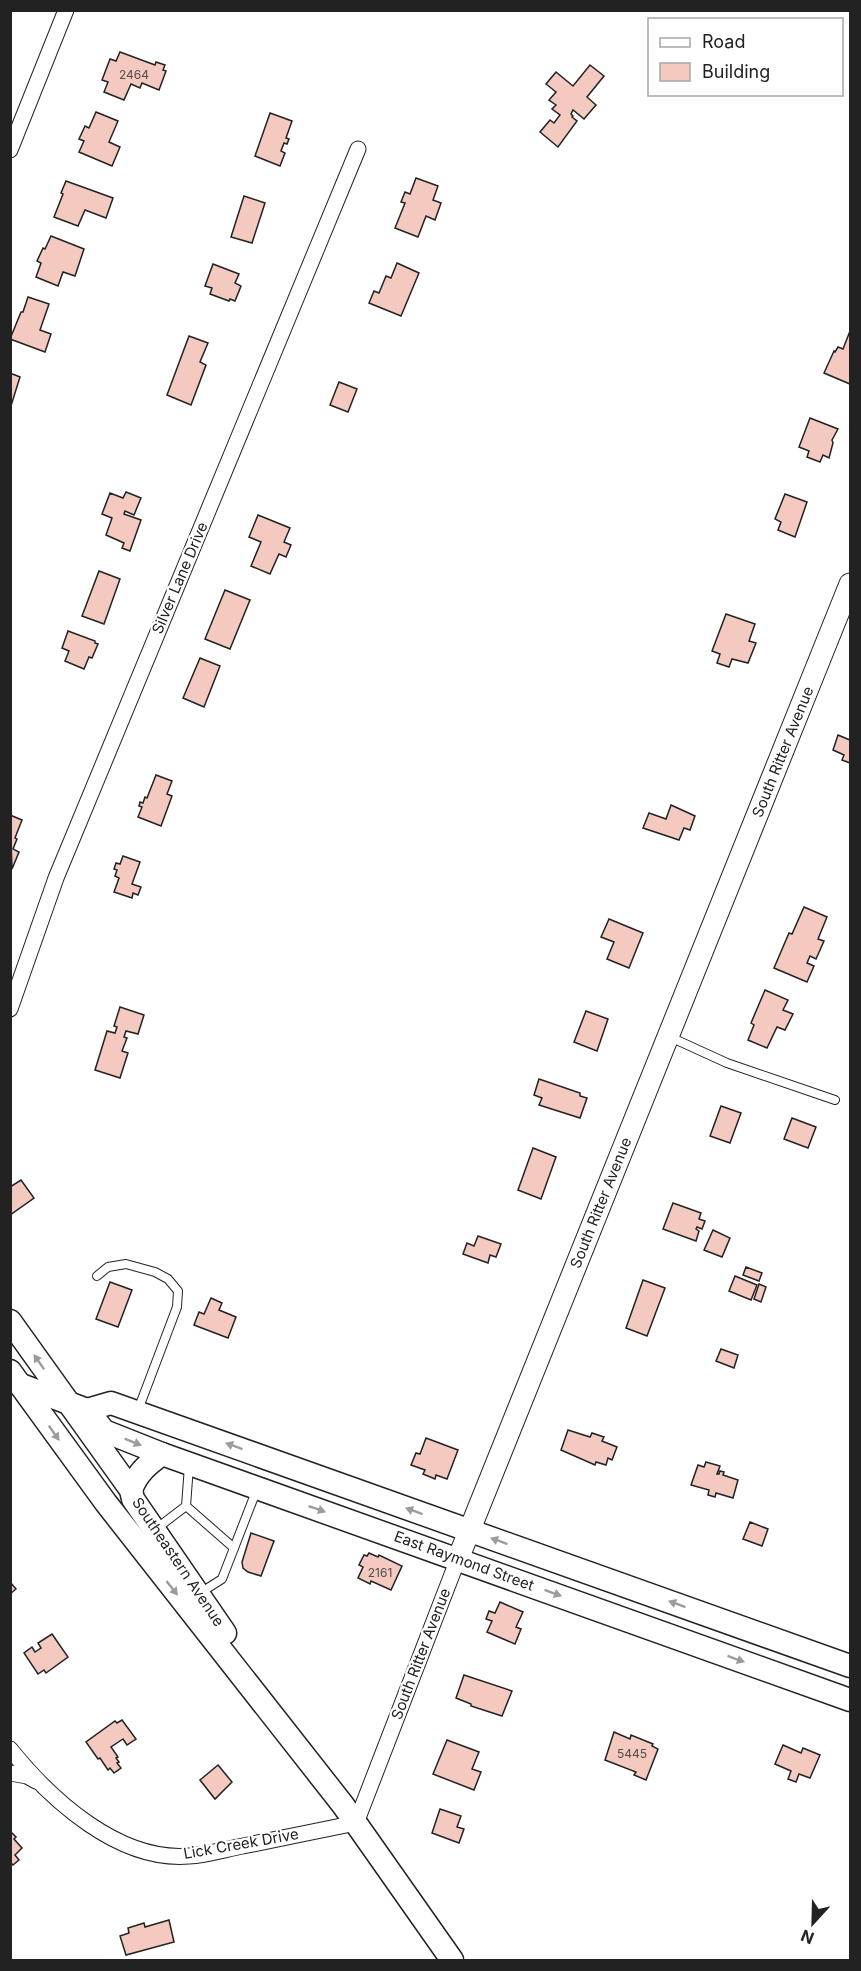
<svg xmlns="http://www.w3.org/2000/svg" width="861" height="1971" font-family="Inter,sans-serif">
  <rect width="100%" height="100%" fill="#fff"/>
  <g fill="#f3c9c0" stroke="#222" stroke-width="1.5">
    <path d="M120,52L155,65L156,62L165,65L163,70L166,71L159,90L142,83L140,88L131,84L124,100L104,92L108,82L102,80L110,59L116,61Z"/>
    <path d="M590,65L604,76L587,97L596,105L584,119L573,110L571,114L573,116L572,117L577,121L558,147L540,132L550,120L554,123L560,115L552,109L556,105L549,100L556,92L546,84L556,72L573,86Z"/>
    <path d="M96,112L118,121L109,142L120,147L112,166L79,152L84,141L79,139L85,126L89,128Z"/>
    <path d="M270,113L292,121L286,138L289,139L287,144L284,143L281,151L285,153L280,166L255,156Z"/>
    <path d="M416,178L438,186L433,200L441,203L435,220L426,216L418,237L395,228L405,203L401,202L405,192L410,194Z"/>
    <path d="M66,181L113,198L106,218L85,210L78,226L54,217L63,194L61,193Z"/>
    <path d="M244,196L265,203L252,243L231,237Z"/>
    <path d="M51,236L84,249L75,276L63,272L58,286L36,277L41,263L37,261L43,248L45,249Z"/>
    <path d="M397,263L419,273L401,316L369,303L374,291L379,293L386,276L391,278Z"/>
    <path d="M213,264L239,274L235,283L241,286L235,301L230,299L229,301L210,294L212,288L205,286Z"/>
    <path d="M28,297L49,304L40,330L51,334L45,352L10,339L21,312H23Z"/>
    <path d="M850,331V384L824,373L834,351L835,352L838,347L843,349Z"/>
    <path d="M189,336L208,343L200,362L206,365L191,405L167,395Z"/>
    <path d="M10,373L20,377L10,409Z"/>
    <path d="M339,382L357,389L348,412L330,405Z"/>
    <path d="M810,418L838,429L832,440L833,443L829,458L823,455L820,462L807,457L809,451L799,447Z"/>
    <path d="M126,492L141,498L134,515L125,511L124,514L141,520L130,551L122,548L124,543L106,535L112,518L102,514L110,493L123,498Z"/>
    <path d="M785,494L807,502L795,537L778,530L781,522L775,519Z"/>
    <path d="M258,515L290,528L284,542L291,545L286,557L279,554L270,574L251,566L261,542L249,537Z"/>
    <path d="M99,571L120,579L104,624L82,616Z"/>
    <path d="M225,590L250,600L230,649L205,639Z"/>
    <path d="M726,614L755,624L749,641L756,643L748,663L732,659L729,667L717,663L720,654L712,651Z"/>
    <path d="M68,631L95,641V643L98,644L92,658L89,657L84,669L65,661L69,651L62,648Z"/>
    <path d="M200,658L220,666L204,707L183,698Z"/>
    <path d="M838,735L850,740V738V763L842,760L844,755L833,750Z"/>
    <path d="M156,775L172,781L167,794L172,796L161,826L138,817L142,807L139,806L140,802L143,803L145,797L147,798Z"/>
    <path d="M671,805L695,816L690,830L684,828L679,840L643,828L649,813L666,819Z"/>
    <path d="M10,815L22,820L15,838L17,839L13,849L19,852L12,869Z"/>
    <path d="M123,856L140,862L132,884L141,887L138,895L133,893L132,898L114,892L119,878L115,876L117,870L114,869L116,863L120,864Z"/>
    <path d="M804,907L827,917L818,939L824,941L816,959L810,956L807,963L814,966L807,982L774,968L789,933L792,934Z"/>
    <path d="M609,919L643,933L629,968L607,959L614,942L601,937Z"/>
    <path d="M765,990L788,1000L783,1010L793,1014L785,1030L777,1027L767,1048L748,1040L754,1025L751,1023Z"/>
    <path d="M120,1007L144,1015L138,1034L126,1031L124,1037L127,1038L122,1051L128,1053L120,1078L95,1070L107,1031L115,1033L117,1027L114,1026Z"/>
    <path d="M586,1011L608,1019L597,1051L574,1042Z"/>
    <path d="M539,1079L580,1093V1096L587,1098L580,1118L539,1105L542,1098L534,1095Z"/>
    <path d="M721,1106L741,1113L730,1143L710,1136Z"/>
    <path d="M792,1118L816,1127L808,1148L784,1139Z"/>
    <path d="M533,1148L556,1157L541,1199L518,1190Z"/>
    <path d="M21,1180L34,1198L10,1215V1187Z"/>
    <path d="M673,1203L701,1213L699,1219L705,1221L702,1229L697,1227L696,1229L699,1231L696,1241L663,1229Z"/>
    <path d="M713,1230L730,1238L722,1257L704,1250Z"/>
    <path d="M478,1236L501,1244L496,1257L490,1255L488,1263L463,1254L467,1243L474,1246Z"/>
    <path d="M746,1267L762,1273L759,1281L743,1275Z"/>
    <path d="M735,1276L757,1285L751,1300L729,1291Z"/>
    <path d="M643,1280L665,1288L647,1336L626,1328Z"/>
    <path d="M110,1282L132,1290L118,1327L96,1319Z"/>
    <path d="M759,1284L766,1287L761,1302L754,1299Z"/>
    <path d="M211,1298L222,1303L219,1310L236,1317L228,1338L194,1325L199,1312L204,1314Z"/>
    <path d="M721,1349L738,1355L734,1368L716,1361Z"/>
    <path d="M568,1430L590,1437L592,1433L604,1437L602,1441L617,1447L612,1460L608,1458L606,1465L596,1462L595,1465L561,1450Z"/>
    <path d="M426,1438L458,1450L447,1479L436,1475L435,1479L423,1474L425,1470L411,1465L416,1453L420,1454Z"/>
    <path d="M706,1462L720,1466L717,1474H719L720,1471L724,1472L723,1475L738,1480L733,1498L716,1493L715,1497L708,1495L709,1490L691,1485L698,1465L704,1467Z"/>
    <path d="M750,1522L768,1529L762,1546L743,1539Z"/>
    <path d="M251,1533L274,1541L261,1576L248,1572L243,1568L242,1562Z"/>
    <path d="M369,1553L378,1557L379,1555L402,1566L391,1590L371,1581L370,1584L358,1578L363,1567L359,1565L364,1555L367,1556Z"/>
    <path d="M10,1582L16,1589L10,1594Z"/>
    <path d="M500,1602L523,1612L516,1627L521,1629L515,1644L487,1632L492,1621L486,1619L489,1611L495,1613Z"/>
    <path d="M52,1634L68,1657L46,1673L44,1670L38,1674L24,1653L32,1647L35,1652L41,1648L38,1643Z"/>
    <path d="M464,1675L512,1691L502,1716L471,1706V1704L456,1698Z"/>
    <path d="M122,1720L136,1739L127,1745L123,1739L111,1747L118,1757L116,1758L119,1762L117,1763L121,1768L114,1773L110,1768L108,1770L100,1758L98,1759L86,1742L115,1721L117,1723Z"/>
    <path d="M614,1732L630,1739L631,1735L653,1744L652,1746L658,1749L646,1780L634,1775L636,1772L605,1760Z"/>
    <path d="M447,1740L479,1752L472,1769L481,1772L474,1790L433,1774Z"/>
    <path d="M783,1745L801,1753L803,1748L820,1755L810,1778L799,1774L796,1782L788,1779L791,1771L775,1764Z"/>
    <path d="M218,1765L232,1782L215,1799L200,1780Z"/>
    <path d="M440,1809L461,1816L457,1827L464,1829L459,1843L432,1833Z"/>
    <path d="M10,1831L16,1837L14,1839L22,1848L15,1855L19,1860L13,1865L10,1862Z"/>
    <path d="M169,1920L174,1942L126,1955L120,1936L129,1933L128,1928L144,1923L145,1927Z"/>
  </g>
  <g fill="none" stroke-linecap="round" stroke-linejoin="round">
    <g stroke="#222" stroke-width="10">
      <g id="lane">
        <path d="M670,1037L727,1063L835,1100"/>
        <path d="M97,1276L108,1267L126,1264L155,1272L168,1279L178,1291L177,1307L138,1410"/>
        <path d="M186,1506L234,1548"/>
        <path d="M156,1529L186,1506L189,1466"/>
        <path d="M200,1593L222,1579L257,1489"/>
      </g>
    </g>
    <g stroke="#222" stroke-width="17">
      <g id="street">
        <path d="M10,150L66,10"/>
        <path d="M10,1009L56,878L358,149"/>
        <path d="M10,1749C51,1800 119,1862 189,1856C207,1855 226,1849 243,1846C281,1838 318,1831 356,1823L458,1559"/>
        <path d="M10,1773L27,1776L36,1781"/>
      </g>
    </g>
    <g stroke="#222" stroke-width="23">
      <path id="secondary" d="M458,1559L850,584"/>
    </g>
    <g stroke="#222" stroke-width="25">
      <g id="primary">
        <path d="M10,1321L131,1490L133,1499L225,1633"/>
        <path d="M10,1371L106,1503L343,1805L452,1960"/>
        <path d="M21,1385L87,1410L104,1431L162,1454L850,1700"/>
        <path d="M87,1410L111,1403L850,1666"/>
        <path d="M131,1490C137,1473 148,1464 162,1454"/>
      </g>
    </g>
    <use href="#lane" stroke="#fff" stroke-width="8"/>
    <use href="#street" stroke="#fff" stroke-width="15"/>
    <use href="#secondary" stroke="#fff" stroke-width="21"/>
    <use href="#primary" stroke="#fff" stroke-width="22"/>
  </g>
  <defs><path id="oneway-solid" d="M-6-.8H1V-3.2L6.5 0L1 3.2V.8H-6Z" transform="scale(1.5)"/></defs>
  <g fill="#9c9c9c">
    <use href="#oneway-solid" transform="translate(39 1362) rotate(-125)"/>
    <use href="#oneway-solid" transform="translate(54 1433) rotate(55)"/>
    <use href="#oneway-solid" transform="translate(133 1442) rotate(22)"/>
    <use href="#oneway-solid" transform="translate(234 1446) rotate(-160)"/>
    <use href="#oneway-solid" transform="translate(317 1509) rotate(19)"/>
    <use href="#oneway-solid" transform="translate(414 1511) rotate(-160)"/>
    <use href="#oneway-solid" transform="translate(499 1541) rotate(-160)"/>
    <use href="#oneway-solid" transform="translate(172 1588) rotate(52)"/>
    <use href="#oneway-solid" transform="translate(553 1593) rotate(20)"/>
    <use href="#oneway-solid" transform="translate(677 1604) rotate(-160)"/>
    <use href="#oneway-solid" transform="translate(736 1659) rotate(20)"/>
  </g>
  <g text-anchor="middle" stroke-width="4.5" stroke-linejoin="round" paint-order="stroke">
    <g font-size="12" fill="#564c4a">
      <text x="134" y="79">2464</text>
      <text x="380" y="1577">2161</text>
      <text x="632" y="1758">5445</text>
    </g>
    <g font-size="15" fill="#222" stroke="#fff">
      <text transform="translate(180 578) rotate(-67)" y="5">Silver Lane Drive</text>
      <text transform="translate(783 752) rotate(-68)" y="5">South Ritter Avenue</text>
      <text transform="translate(601 1203) rotate(-68)" y="5">South Ritter Avenue</text>
      <text transform="translate(464 1561) rotate(20)" y="5">East Raymond Street</text>
      <text transform="translate(178 1562) rotate(56)" y="5">Southeastern Avenue</text>
      <text transform="translate(421 1654) rotate(-69)" y="5">South Ritter Avenue</text>
      <text transform="translate(241 1844) rotate(-10)" y="5">Lick Creek Drive</text>
    </g>
  </g>
  <rect width="861" height="1971" fill="none" stroke="#222222" stroke-width="24"/>
  <rect x="648" y="18" width="195" height="78" fill="#ffffff" stroke="#a7a7a7" stroke-width="1.5"/>
  <rect x="660" y="38" width="30" height="9" fill="#ffffff" stroke="#a7a7a7" stroke-width="1.5"/>
  <text x="702" y="48" font-size="18" fill="#222222">Road</text>
  <rect x="660" y="63" width="30" height="18" fill="#f3c9c0" stroke="#a7a7a7" stroke-width="1.5"/>
  <text x="702" y="78" font-size="18" fill="#222222">Building</text>
  <g transform="translate(813 1923) rotate(202)" stroke="#ffffff" stroke-width="4.5" paint-order="stroke">
  <path d="M0-4.5L10 22L0 15L-10 22Z" fill="#222222"/>
  <text y="-9" font-size="16" font-weight="bold" text-anchor="middle" fill="#222222">N</text>
  </g>
</svg>
